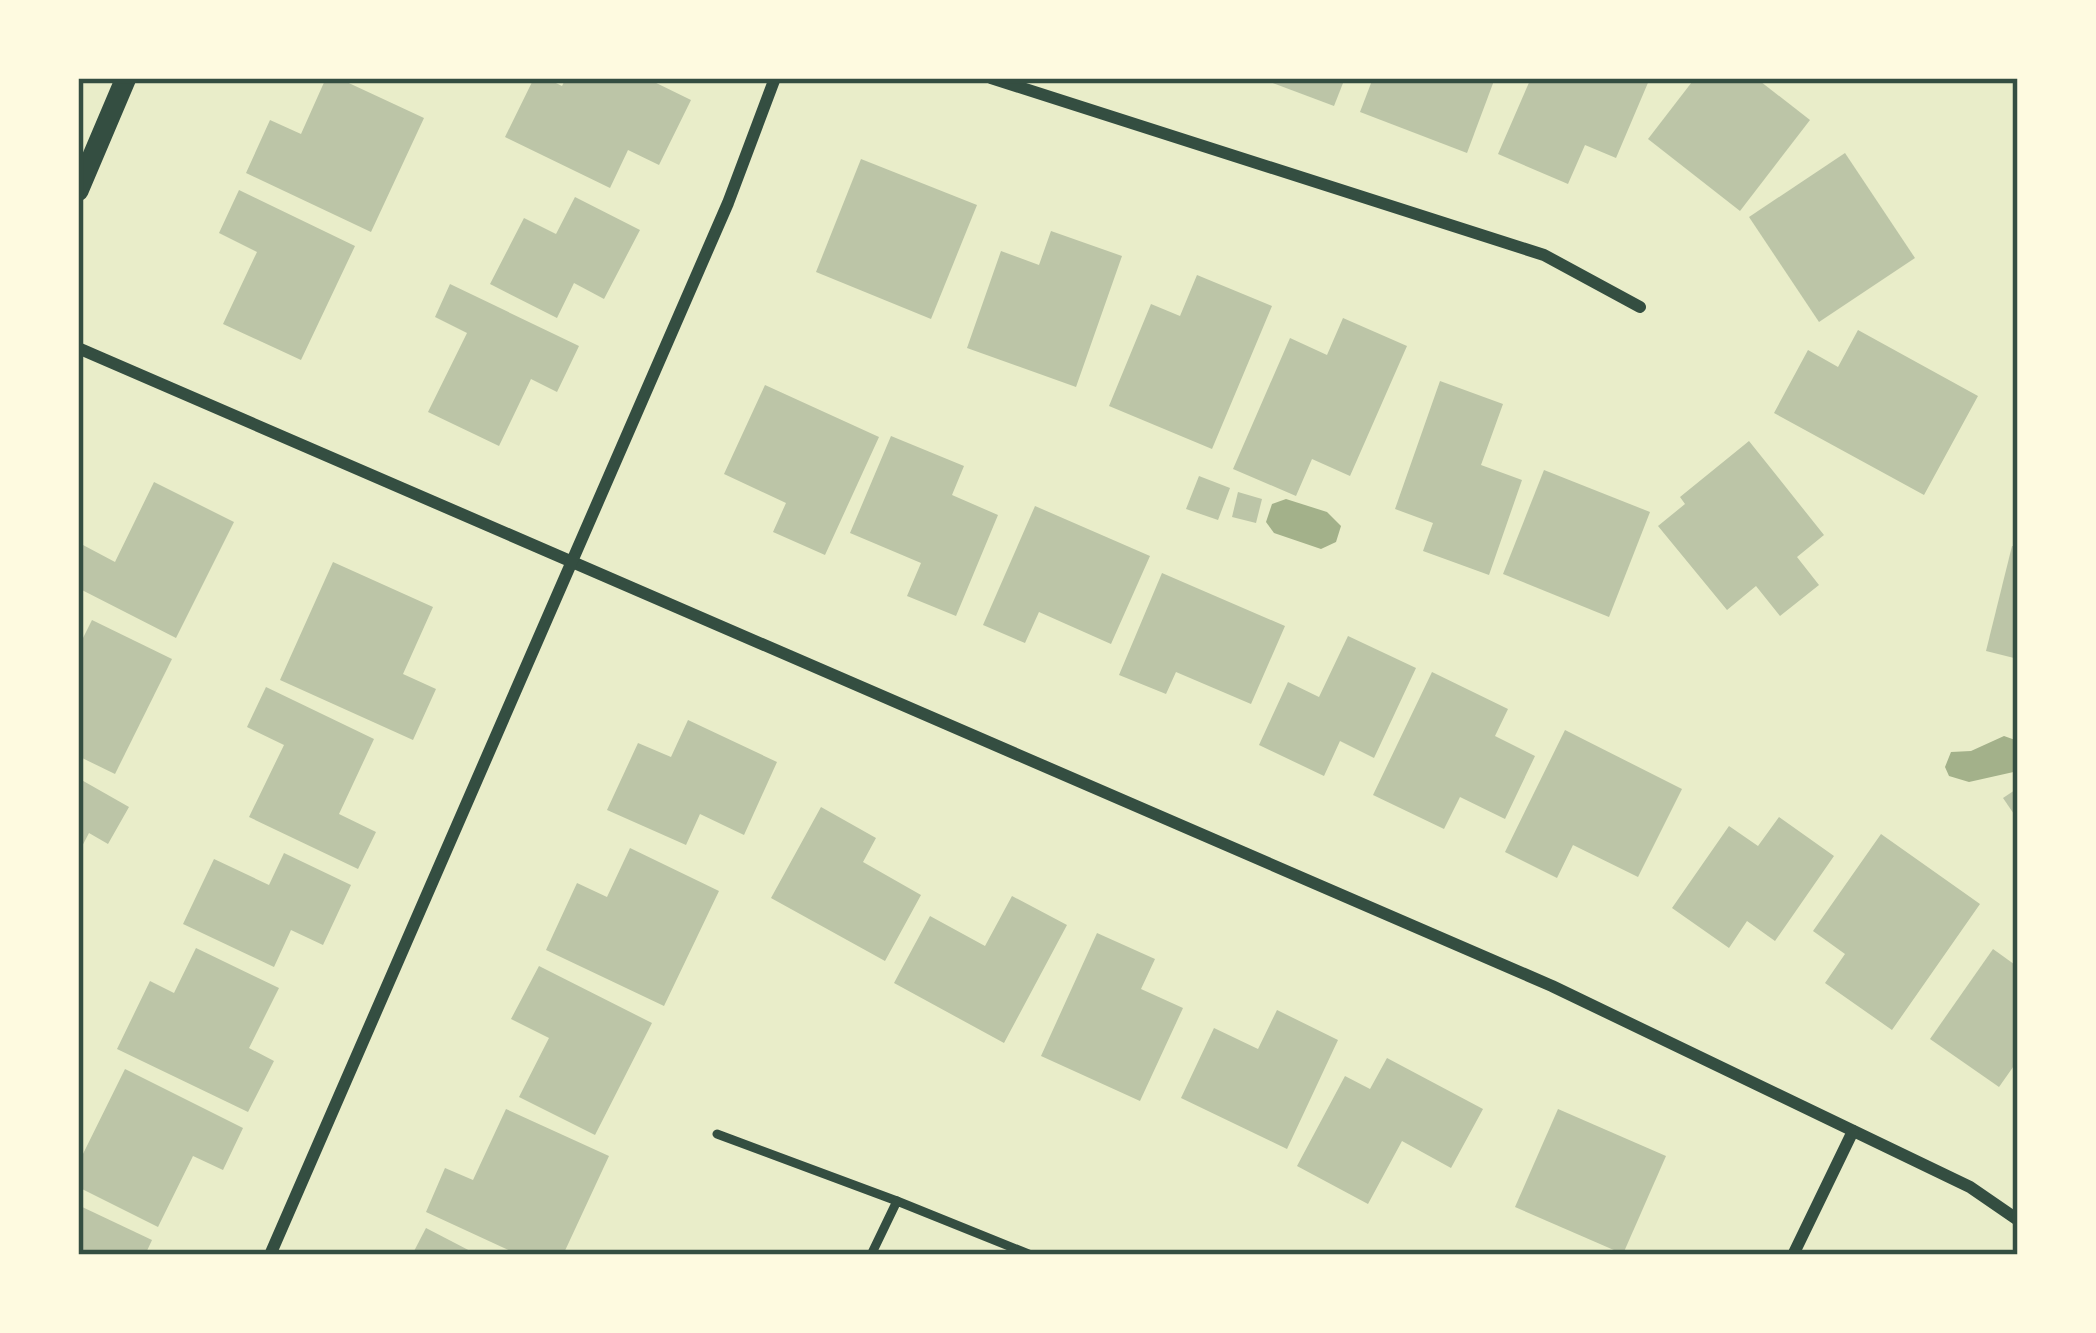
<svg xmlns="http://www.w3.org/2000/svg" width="2096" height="1333" font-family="'Open Sans',sans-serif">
  <rect width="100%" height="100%" fill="#e9edc9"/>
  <g fill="#a3b18a">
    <path d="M1286,499L1327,512L1341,526L1336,542L1321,549L1274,533L1266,522L1272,504Z"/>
    <path d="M2004,736L2018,741V771L1969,782L1949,776L1945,767L1951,752L1971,751Z"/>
  </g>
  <g fill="#bcc5a7">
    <path d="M326,78H338L424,118L371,232L246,173L270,120L301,134Z"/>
    <path d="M534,78H546L562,86L566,78H646L691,100L659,165L628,150L610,188L505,137Z"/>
    <path d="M1259,78H1345L1334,106Z"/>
    <path d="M1373,78H1495L1467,153L1360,112Z"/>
    <path d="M1531,78H1650L1616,158L1585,145L1568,184L1498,154Z"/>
    <path d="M1695,78H1756L1810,120L1740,211L1648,139Z"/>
    <path d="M1845,153L1915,258L1819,322L1749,217Z"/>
    <path d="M861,159L977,205L931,319L816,272Z"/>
    <path d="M239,190L355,246L301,360L223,324L257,252L219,233Z"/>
    <path d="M575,197L640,230L604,299L574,283L557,318L490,284L524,218L556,234Z"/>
    <path d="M1051,231L1122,256L1076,387L967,348L1001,251L1039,265Z"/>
    <path d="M1197,275L1272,306L1212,449L1109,406L1151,304L1180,316Z"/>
    <path d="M450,284L579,346L557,392L531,379L499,446L428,412L467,333L435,317Z"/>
    <path d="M1343,318L1407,346L1350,476L1312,459L1296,496L1233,469L1290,338L1327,355Z"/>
    <path d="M1858,330L1978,396L1924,495L1774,413L1808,350L1838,367Z"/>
    <path d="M1440,381L1503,404L1481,465L1522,480L1489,575L1423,551L1433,523L1395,509Z"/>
    <path d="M765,385L879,437L825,555L773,532L786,503L724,474Z"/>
    <path d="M891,436L964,466L952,495L998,515L956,616L907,596L921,563L850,533Z"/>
    <path d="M1749,441L1824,535L1797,557L1819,585L1780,616L1756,586L1727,610L1658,526L1685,504L1680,497Z"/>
    <path d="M1544,470L1650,512L1609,617L1503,574Z"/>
    <path d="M1199,476L1230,488L1218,520L1186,509Z"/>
    <path d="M154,482L234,522L176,638L78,588V555L83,545L115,562Z"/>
    <path d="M1238,492L1262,499L1256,523L1232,517Z"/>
    <path d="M1035,506L1150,556L1111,644L1039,612L1025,643L983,625Z"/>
    <path d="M2012,546L2018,547V659L1986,651Z"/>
    <path d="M333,562L433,607L403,674L436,689L413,740L280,680Z"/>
    <path d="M1162,573L1285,626L1251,704L1176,672L1166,694L1119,675Z"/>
    <path d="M92,620L172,659L115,774L78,756V648Z"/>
    <path d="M1348,636L1416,668L1374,758L1340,741L1324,776L1259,745L1288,682L1319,697Z"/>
    <path d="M1432,672L1508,709L1495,736L1535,756L1505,819L1460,797L1444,829L1373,795Z"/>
    <path d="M266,687L374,739L339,814L376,832L358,869L249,817L284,745L247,727Z"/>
    <path d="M688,720L777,762L744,835L700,814L686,845L607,810L638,743L671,757Z"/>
    <path d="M1565,730L1682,789L1638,877L1573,845L1557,878L1505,852Z"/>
    <path d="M78,778L129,807L108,844L89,833L78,854Z"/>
    <path d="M2018,788V820L2003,798Z"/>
    <path d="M821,807L876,838L863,862L921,895L885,961L771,898Z"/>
    <path d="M1779,817L1834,856L1775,941L1747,921L1729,948L1672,908L1729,826L1758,846Z"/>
    <path d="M1881,834L1980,904L1892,1030L1825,983L1845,954L1813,931Z"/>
    <path d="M630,848L719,891L664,1006L546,950L577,883L607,897Z"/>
    <path d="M284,853L351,885L323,945L291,930L274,967L183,924L214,859L269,885Z"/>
    <path d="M1012,896L1067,925L1004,1043L894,983L930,916L985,946Z"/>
    <path d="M1097,933L1155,959L1141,989L1183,1008L1140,1101L1041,1056Z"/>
    <path d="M196,948L279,988L249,1048L274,1061L248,1112L117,1049L150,981L174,993Z"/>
    <path d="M1993,949L2018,967V1060L1999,1087L1930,1039Z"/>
    <path d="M539,966L652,1023L595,1135L519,1097L549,1038L511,1019Z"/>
    <path d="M1277,1010L1338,1040L1287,1149L1181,1098L1214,1028L1258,1049Z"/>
    <path d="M1387,1058L1483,1109L1451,1168L1402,1141L1368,1204L1297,1166L1345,1076L1370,1089Z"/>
    <path d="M125,1069L243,1128L223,1170L193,1156L158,1227L78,1187V1164Z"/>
    <path d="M506,1109L609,1156L563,1255H519L426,1212L445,1168L473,1180Z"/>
    <path d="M1558,1109L1666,1156L1623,1254L1515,1207Z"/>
    <path d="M78,1205L152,1240L145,1255H78Z"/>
    <path d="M426,1228L478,1255H412Z"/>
  </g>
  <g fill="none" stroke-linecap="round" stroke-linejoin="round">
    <g stroke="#344e41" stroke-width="9">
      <path d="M717,1134L897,1201"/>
      <path d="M871,1255L897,1201L1031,1255"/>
    </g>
    <g stroke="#344e41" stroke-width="12">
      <path d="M991,78L1544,255L1640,307"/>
      <path d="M78,348L1552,986L1970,1187L2018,1220"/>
      <path d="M270,1255L728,203L775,78"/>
      <path d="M1793,1255L1853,1131"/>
    </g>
    <path stroke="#344e41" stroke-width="21" d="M78,191L126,78"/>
  </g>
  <rect width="2096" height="1333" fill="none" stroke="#fefae0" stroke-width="162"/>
  <rect x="81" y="81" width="1934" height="1171" fill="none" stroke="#344e41" stroke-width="4.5"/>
</svg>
